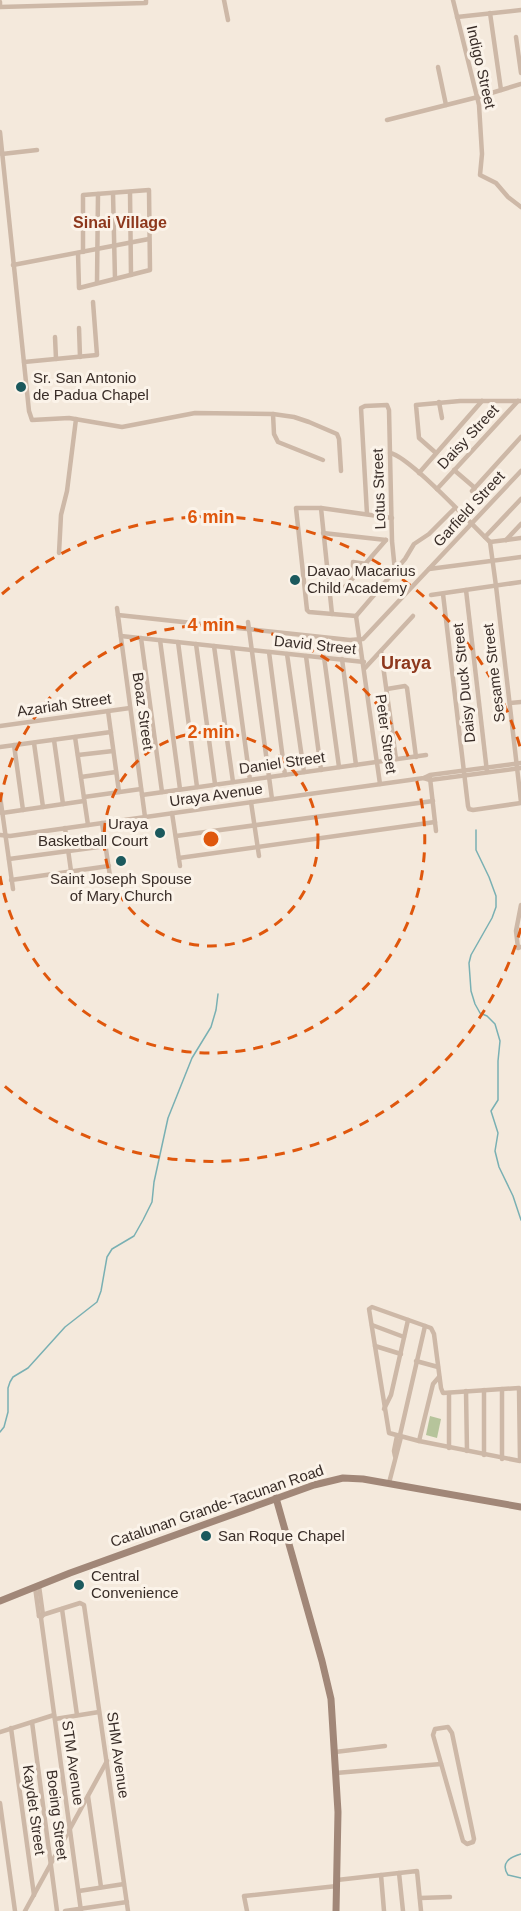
<svg xmlns="http://www.w3.org/2000/svg" width="521" height="1911" font-family="Arial,sans-serif">
  <rect width="100%" height="100%" fill="#f4e9dc"/>
  <g fill="#b6c49b">
    <path d="M430,1416L441,1419L437,1438L426,1435Z"/>
    <path d="M74,1722L77,1742L64,1743L62,1723Z"/>
  </g>
  <g fill="none" stroke-linecap="round" stroke-linejoin="round">
    <g stroke="#79b0b3" stroke-width="1.5">
      <path d="M476,830V850L489,877L496,896V907L492,918L471,955L469,963L471,991L475,1004L480,1013L487,1016L495,1024L500,1041L498,1061V1100L491,1111L498,1133L495,1151L499,1167L513,1196L521,1220"/>
      <path d="M0,1432L4,1427L8,1412V1388L10,1382L13,1377L28,1368L65,1327L97,1302L101,1291L107,1257L112,1249L134,1236L143,1220L152,1202L154,1182L168,1118L192,1058L211,1027L216,1010L218,994"/>
      <path d="M521,1854C510,1857 500,1863 508,1875L521,1878"/>
    </g>
    <g stroke="#cdb8a7" stroke-width="4.5">
      <path d="M224,0L228,20"/>
      <path d="M453,0L479,105L482,154L480,175L496,183L508,197L521,207"/>
      <path d="M0,2V7L146,3V0"/>
      <path d="M490,13L501,90"/>
      <path d="M457,17L521,10"/>
      <path d="M516,37L521,73"/>
      <path d="M438,67L446,105"/>
      <path d="M387,120L478,97L521,84"/>
      <path d="M0,132L29,411L32,420L69,418L122,427L195,413L273,414L294,417L309,422L337,434L339,439L341,471"/>
      <path d="M2,154L37,150"/>
      <path d="M130,192L131,275"/>
      <path d="M113,193L115,279"/>
      <path d="M78,253L79,288L150,270L149,190L83,195V252"/>
      <path d="M13,265L149,239"/>
      <path d="M97,283L98,194"/>
      <path d="M79,328L80,357"/>
      <path d="M55,337L56,359"/>
      <path d="M24,362L97,355L93,302"/>
      <path d="M439,402L442,418"/>
      <path d="M273,414L274,434L278,442L323,460"/>
      <path d="M390,453C409,456 472,525 490,542"/>
      <path d="M436,453L419,438L416,405L460,401H521"/>
      <path d="M454,470L475,488"/>
      <path d="M419,473L482,401"/>
      <path d="M437,489L518,401"/>
      <path d="M472,491L521,437"/>
      <path d="M321,508L332,614"/>
      <path d="M367,514L361,408L365,406L387,405L389,410L392,541L395,571"/>
      <path d="M323,533L386,540"/>
      <path d="M485,537L521,499"/>
      <path d="M506,540L521,524"/>
      <path d="M490,542L496,586L521,802"/>
      <path d="M490,542L521,538"/>
      <path d="M59,553L61,515L67,491L76,419"/>
      <path d="M429,569L521,557"/>
      <path d="M356,575L353,569V562L366,564"/>
      <path d="M329,590L340,589L346,586L386,540"/>
      <path d="M466,590L487,772"/>
      <path d="M443,594L468,806L469,809L473,810L521,803"/>
      <path d="M431,595L521,582"/>
      <path d="M117,608L145,817"/>
      <path d="M118,615L350,640L363,639L521,471"/>
      <path d="M356,616L309,612L307,610L296,508H321L392,518"/>
      <path d="M356,616L380,784"/>
      <path d="M356,616L405,559L414,544L429,534L455,508"/>
      <path d="M248,622L272,799"/>
      <path d="M121,636L364,662"/>
      <path d="M141,638L162,792"/>
      <path d="M160,640L180,789"/>
      <path d="M178,642L197,787"/>
      <path d="M196,644L215,784"/>
      <path d="M214,646L233,782"/>
      <path d="M232,648L250,780"/>
      <path d="M381,651L396,759"/>
      <path d="M269,652L285,775"/>
      <path d="M287,654L304,772"/>
      <path d="M306,656L321,770"/>
      <path d="M324,657L339,767"/>
      <path d="M342,659L356,765"/>
      <path d="M365,668L413,616"/>
      <path d="M387,689L405,686L407,688L416,757"/>
      <path d="M510,703L521,702"/>
      <path d="M108,711L119,792"/>
      <path d="M0,726L130,708"/>
      <path d="M75,737L88,825"/>
      <path d="M54,740L63,804"/>
      <path d="M34,743L43,807"/>
      <path d="M14,745L23,810"/>
      <path d="M0,747L111,732"/>
      <path d="M78,755L113,751"/>
      <path d="M81,777L116,772"/>
      <path d="M424,778L430,780L521,768"/>
      <path d="M430,778L436,831"/>
      <path d="M142,795L426,755"/>
      <path d="M0,796L13,889"/>
      <path d="M84,797L141,789"/>
      <path d="M251,802L259,856"/>
      <path d="M2,813L84,801"/>
      <path d="M172,813L180,866"/>
      <path d="M102,823L110,876"/>
      <path d="M65,828L71,871"/>
      <path d="M0,835L10,836L424,778L430,775L521,763"/>
      <path d="M176,836L433,801"/>
      <path d="M179,858L435,822"/>
      <path d="M9,859L106,846"/>
      <path d="M11,880L109,866"/>
      <path d="M521,905L516,931L518,948L521,947"/>
      <path d="M372,1307L431,1328L434,1334L441,1388L443,1393L519,1388L520,1461L419,1441L389,1433L369,1309Z"/>
      <path d="M372,1325L404,1337"/>
      <path d="M375,1346L401,1354"/>
      <path d="M416,1361L438,1367"/>
      <path d="M484,1390V1455"/>
      <path d="M466,1391L467,1451"/>
      <path d="M384,1409L391,1395L408,1320"/>
      <path d="M419,1441L433,1384L439,1377"/>
      <path d="M449,1448V1393"/>
      <path d="M395,1456L394,1451L397,1436L400,1435L425,1326"/>
      <path d="M502,1459V1389"/>
      <path d="M389,1483L401,1437"/>
      <path d="M39,1586L43,1615L41,1618L81,1911"/>
      <path d="M35,1587L39,1616"/>
      <path d="M62,1609L77,1715"/>
      <path d="M39,1616L80,1603L84,1605L128,1911"/>
      <path d="M55,1719L99,1712"/>
      <path d="M32,1722L57,1911"/>
      <path d="M448,1727L452,1733L474,1839L473,1842L467,1844L463,1841L433,1735L435,1729Z"/>
      <path d="M11,1728L34,1895"/>
      <path d="M0,1732L54,1715"/>
      <path d="M335,1752L385,1746"/>
      <path d="M336,1773L441,1764"/>
      <path d="M88,1796L101,1887"/>
      <path d="M0,1803L15,1911"/>
      <path d="M399,1873L403,1911"/>
      <path d="M381,1875L384,1911"/>
      <path d="M337,1880L417,1871L421,1911"/>
      <path d="M79,1891L124,1884"/>
      <path d="M420,1898L450,1897"/>
      <path d="M25,1911L107,1761"/>
      <path d="M65,1911L127,1902"/>
      <path d="M247,1911L244,1896L337,1886"/>
    </g>
    <g stroke="#a18778" stroke-width="7">
      <path d="M276,1498L322,1661L331,1699L338,1812L336,1911"/>
      <path d="M0,1601L70,1573L314,1485L343,1478L363,1479L521,1507"/>
    </g>
  </g>
  <g fill="none" stroke="#df570d" stroke-width="3" stroke-dasharray="10 8">
    <circle cx="211" cy="839" r="107"/>
    <path d="M0 802A214 214 0 1 1 0 876"/>
    <path d="M521 928A322 322 0 0 1 2 1084M2 594A322 322 0 0 1 521 750"/>
  </g>
  <g fill="#1b595d" stroke="#fbf3e9" stroke-width="2">
    <circle cx="21" cy="387" r="6"/>
    <circle cx="295" cy="580" r="6"/>
    <circle cx="160" cy="833" r="6"/>
    <circle cx="121" cy="861" r="6"/>
    <circle cx="206" cy="1536" r="6"/>
    <circle cx="79" cy="1585" r="6"/>
  </g>
  <g text-anchor="middle" stroke-width="6" stroke-linejoin="round" paint-order="stroke">
    <g font-size="15" fill="#392d28" stroke="#fbf3e9">
      <text transform="translate(481 67) rotate(77)" y="5">Indigo Street</text>
      <text transform="translate(468 437) rotate(-47)" y="5">Daisy Street</text>
      <text transform="translate(379 489) rotate(-92)" y="5">Lotus Street</text>
      <text transform="translate(469 509) rotate(-47)" y="5">Garfield Street</text>
      <text transform="translate(315 645) rotate(6)" y="5">David Street</text>
      <text transform="translate(494 673) rotate(-97)" y="5">Sesame Street</text>
      <text transform="translate(464 683) rotate(-96)" y="5">Daisy Duck Street</text>
      <text transform="translate(64 705) rotate(-8)" y="5">Azariah Street</text>
      <text transform="translate(143 711) rotate(82)" y="5">Boaz Street</text>
      <text transform="translate(386 734) rotate(82)" y="5">Peter Street</text>
      <text transform="translate(282 763) rotate(-8)" y="5">Daniel Street</text>
      <text transform="translate(216 795) rotate(-8)" y="5">Uraya Avenue</text>
      <text transform="translate(217 1506) rotate(-19)" y="5">Catalunan Grande-Tacunan Road</text>
      <text transform="translate(118 1755) rotate(82)" y="5">SHM Avenue</text>
      <text transform="translate(73 1763) rotate(82)" y="5">STM Avenue</text>
      <text transform="translate(34 1810) rotate(82)" y="5">Kaydet Street</text>
      <text transform="translate(57 1815) rotate(83)" y="5">Boeing Street</text>
    </g>
    <g font-size="15" fill="#392d28" stroke="#fbf3e9" text-anchor="start">
      <text x="33" y="383">Sr. San Antonio<tspan x="33" dy="17">de Padua Chapel</tspan></text>
      <text x="307" y="576">Davao Macarius<tspan x="307" dy="17">Child Academy</tspan></text>
      <text x="148" y="829" text-anchor="end">Uraya<tspan x="148" dy="17">Basketball Court</tspan></text>
      <text x="121" y="884" text-anchor="middle">Saint Joseph Spouse<tspan x="121" dy="17">of Mary Church</tspan></text>
      <text x="218" y="1541">San Roque Chapel</text>
      <text x="91" y="1581">Central<tspan x="91" dy="17">Convenience</tspan></text>
    </g>
    <g font-size="16" font-weight="bold" fill="#8d371c" stroke="#fbf3e9">
      <text x="120" y="228">Sinai Village</text>
    </g>
    <g font-size="18" font-weight="bold" fill="#8d371c" stroke="#fbf3e9">
      <text x="406" y="669">Uraya</text>
    </g>
  </g>
  <circle cx="211" cy="839" r="9" fill="#df570d" stroke="#fbf3e9" stroke-width="3"/>
  <g font-size="18" text-anchor="middle" font-weight="bold" fill="#df570d" stroke="#fbf3e9" stroke-width="6" stroke-linejoin="round" paint-order="stroke">
    <text x="211" y="523">6 min</text>
    <text x="211" y="631">4 min</text>
    <text x="211" y="738">2 min</text>
  </g>
</svg>
